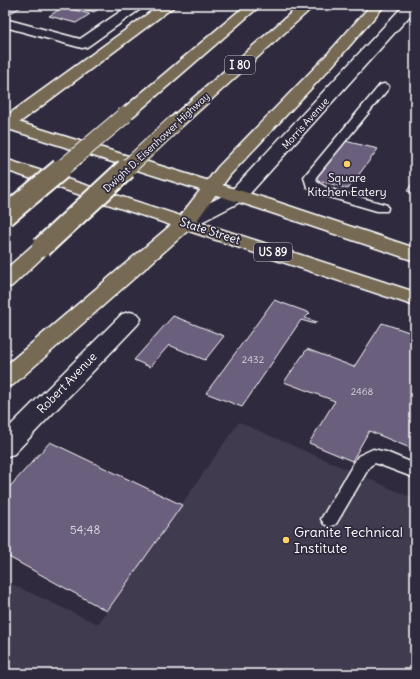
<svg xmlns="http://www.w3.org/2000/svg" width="420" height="679" font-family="Delius,sans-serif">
  <rect width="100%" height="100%" fill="#2f2a3d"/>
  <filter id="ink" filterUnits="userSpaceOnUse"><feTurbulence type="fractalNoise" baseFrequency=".025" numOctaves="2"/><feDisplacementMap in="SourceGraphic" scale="8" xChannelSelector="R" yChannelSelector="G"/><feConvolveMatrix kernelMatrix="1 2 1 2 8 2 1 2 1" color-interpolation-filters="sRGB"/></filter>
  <g filter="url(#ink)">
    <path fill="#413a50" d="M239,422L415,499V674H5V581L98,624Z"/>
    <g fill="#6b5e7b" stroke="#fff">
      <path d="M5,5H13L21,7L9,14L5,13Z"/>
      <path d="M76,5H104L94,12L73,6Z"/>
      <path d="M63,7L90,14L76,23L49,16Z"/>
      <path d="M345,141L378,149L348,189L315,179Z"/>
      <path d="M415,179V193L407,191Z"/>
      <path d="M274,300L310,313L305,318L317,322L315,324L301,320L242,407L206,393Z"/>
      <path d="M173,316L224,336L205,360L169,345L150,367L134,360Z"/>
      <path d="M382,323L415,334V450L369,431L352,461L309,443L335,401L284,382L307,349L354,367Z"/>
      <path d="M50,442L182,505L107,611L5,555V492Z"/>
    </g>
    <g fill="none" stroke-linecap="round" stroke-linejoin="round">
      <g stroke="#fff" stroke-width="3">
        <g id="lane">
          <path d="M384,84L388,85L389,87L388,89L316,177L317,182L327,188L387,205L388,208L387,211H377L319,194L307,187L304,177L306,174L380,85Z"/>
          <path d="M373,449L386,452L415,464V478L375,463L370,466L336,524L330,527L324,524L321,519L324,514L358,456Z"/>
        </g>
      </g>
      <g stroke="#fff" stroke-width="3">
        <g id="street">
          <path d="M130,5H146L87,47L82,48L5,27V19L80,39Z"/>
          <path d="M130,312L138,314L141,319L138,324L14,454L5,457V431L122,314Z"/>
        </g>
      </g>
      <g stroke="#fff" stroke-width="3">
        <path id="secondary" d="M404,5H415V10L244,200L192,227L185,229L178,227L175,223L178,219L230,192Z"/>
      </g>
      <g stroke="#fff" stroke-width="3">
        <g id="primary">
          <path d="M5,118L271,200L415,248V261L257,208L5,128Z"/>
          <path d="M5,159L415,292V306L5,170Z"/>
        </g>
      </g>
      <g stroke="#fff" stroke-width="3">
        <g id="highway">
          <path d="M160,5H176L11,129L5,130V117Z"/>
          <path d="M246,5H261L131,118L125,120L119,118L117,115L119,112Z"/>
          <path d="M300,5H315L179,129L173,130L167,129L165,125L167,121Z"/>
          <path d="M371,5H385L333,65L230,175L192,227L13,385L5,387V366L178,219L218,167L323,59Z"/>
          <path d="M42,241L49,243L52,247L49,251L12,286L5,288V270L35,243Z"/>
        </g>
      </g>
      <use href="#lane" fill="#2f2a3d" fill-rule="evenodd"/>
      <use href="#street" fill="#2f2a3d" fill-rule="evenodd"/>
      <use href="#secondary" fill="#2f2a3d" fill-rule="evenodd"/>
      <use href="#primary" fill="#766a54" fill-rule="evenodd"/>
      <use href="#highway" fill="#766a54" fill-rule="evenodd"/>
      <g stroke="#fff" stroke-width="18" stroke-linecap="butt">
        <g id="highway-bridge-far1">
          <path d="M60,170L125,115"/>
          <path d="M125,170L173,125"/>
        </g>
      </g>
      <g stroke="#fff" stroke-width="24" stroke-linecap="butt">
        <g id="highway-bridge">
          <path d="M5,216L61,169"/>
          <path d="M42,247L126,169"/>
        </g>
      </g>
      <use href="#highway-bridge-far1" stroke="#766a54" stroke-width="16"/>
      <use href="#highway-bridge" stroke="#766a54" stroke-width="20"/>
    </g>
  </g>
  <g fill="#ffd166" stroke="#2f2a3d" stroke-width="1.5">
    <circle cx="347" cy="164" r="4"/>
    <circle cx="286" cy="540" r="4"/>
  </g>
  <g text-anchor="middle" stroke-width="3.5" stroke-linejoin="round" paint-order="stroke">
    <g font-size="10" fill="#fff" stroke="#2f2a3d">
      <text transform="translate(305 123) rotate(-48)" y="4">Morris Avenue</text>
      <text transform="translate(156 142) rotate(-43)" y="4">Dwight D. Eisenhower Highway</text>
    </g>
    <g font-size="10" fill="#dad7de">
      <text x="253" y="363">2432</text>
      <text x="362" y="395">2468</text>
    </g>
    <g fill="#2f2a3d" stroke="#c1bfc5" stroke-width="1">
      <rect x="225" y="56" width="30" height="18" rx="3"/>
      <rect x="254" y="243" width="38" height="18" rx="3"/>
    </g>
    <g font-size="11" font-weight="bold" fill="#fff">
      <text x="240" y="69">I 80</text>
      <text x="273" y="256">US 89</text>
    </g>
    <g font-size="12" fill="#fff" stroke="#2f2a3d">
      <text x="347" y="182">Square<tspan x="347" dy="14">Kitchen Eatery</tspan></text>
    </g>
    <g font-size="12" fill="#fff" stroke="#2f2a3d">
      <text transform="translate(210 231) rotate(18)" y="4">State Street</text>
      <text transform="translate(67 383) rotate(-46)" y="4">Robert Avenue</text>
    </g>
    <g font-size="12" fill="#dad7de">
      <text x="85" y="534">54;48</text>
    </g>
    <g font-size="14" fill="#fff" stroke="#2f2a3d" text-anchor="start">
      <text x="294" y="537">Granite Technical<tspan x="294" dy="16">Institute</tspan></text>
    </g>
  </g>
  <rect width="420" height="679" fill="none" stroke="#2f2a3d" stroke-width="20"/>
  <rect x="10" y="10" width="400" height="659" fill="none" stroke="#fff" stroke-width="1.5" filter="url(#ink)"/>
</svg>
